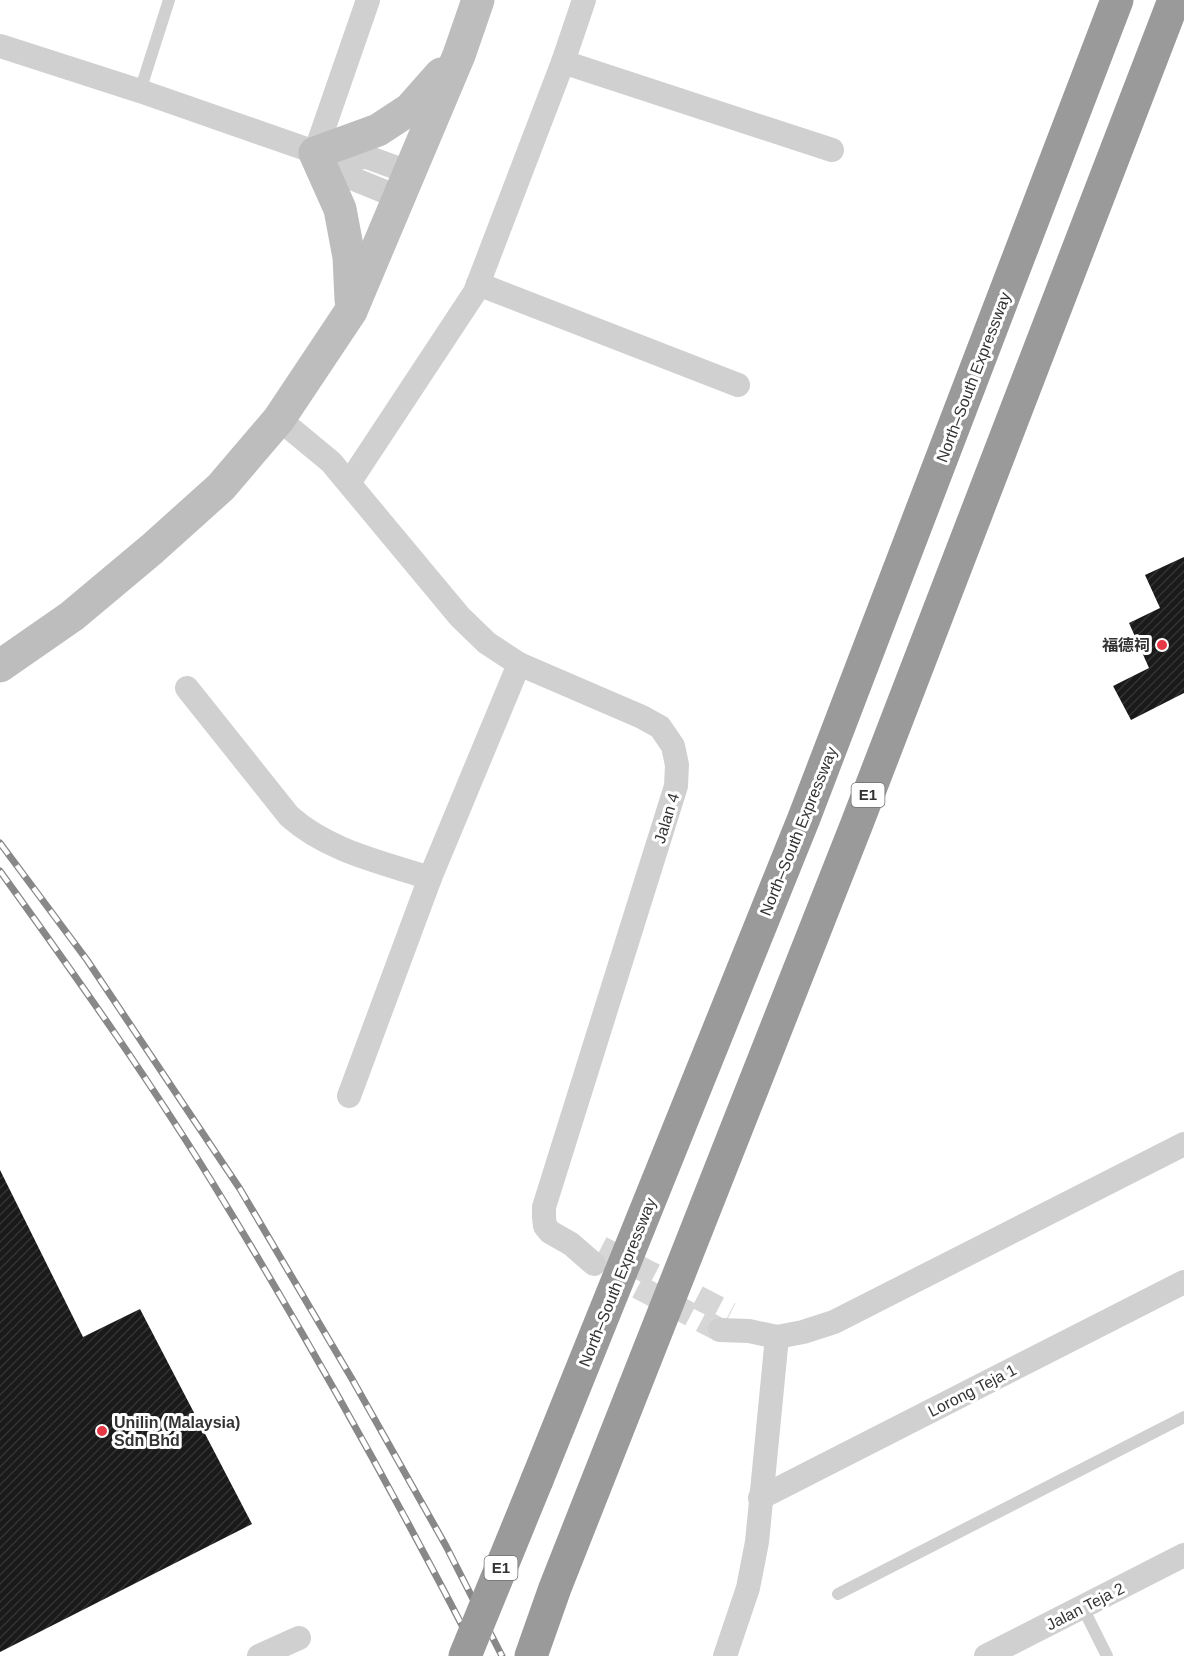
<svg xmlns="http://www.w3.org/2000/svg" width="1184" height="1656" font-family="Helvetica,'Noto Sans SC',sans-serif">
  <defs>
    <pattern id="building-hatch" width="6" height="6" patternUnits="userSpaceOnUse" patternTransform="scale(1.5)"><rect width="6" height="6" fill="#1a1a1a"/><path d="M-1 1l2-2M0 6l6-6M5 7l2-2" fill="none" stroke="#333"/></pattern>
  </defs>
  <rect width="100%" height="100%" fill="#fff"/>
  <g fill="url(#building-hatch)">
    <path d="M1184,557V693L1131,720L1113,686L1149,668L1129,623L1160,608L1145,575Z"/>
    <path d="M0,1170L83,1337L140,1309L252,1524L0,1652Z"/>
  </g>
  <g fill="none" stroke-linecap="round" stroke-linejoin="round">
    <g stroke="#d6d6d6" stroke-width="24" stroke-dasharray="24 12" stroke-linecap="butt">
      <path d="M601,1248L730,1314"/>
      <path d="M606,1270L720,1330"/>
    </g>
    <g stroke="#d0d0d0" stroke-width="12">
      <path d="M140,91L169,0"/>
      <path d="M838,1594L1184,1417"/>
      <path d="M1083,1608L1107,1656"/>
    </g>
    <g stroke="#d0d0d0" stroke-width="24">
      <path d="M0,46L140,91L335,159L367,157L408,172"/>
      <path d="M563,62L832,150"/>
      <path d="M315,153L368,0"/>
      <path d="M335,159L356,180L398,197"/>
      <path d="M478,284L738,385"/>
      <path d="M279,419L331,462L460,617L487,643L519,664L642,717L660,727L673,746L677,765L676,786L544,1207V1217L545,1226L550,1232L571,1244L594,1264"/>
      <path d="M349,483L475,292L563,62L584,0"/>
      <path d="M187,688L289,816C328,851 381,862 430,878"/>
      <path d="M349,1096L430,878L519,664"/>
      <path d="M720,1330L749,1331L777,1337L803,1332L834,1322L1184,1144"/>
      <path d="M760,1498L1184,1282"/>
      <path d="M259,1656L299,1638"/>
      <path d="M725,1656L748,1588L757,1542L777,1337"/>
      <path d="M986,1656L1184,1555"/>
    </g>
    <g stroke="#bdbdbd" stroke-width="33">
      <path d="M351,300L349,257L340,209L315,153L378,130L410,109L441,74"/>
      <path d="M0,666L72,616L152,549L221,487L279,419L351,311L459,55L478,0"/>
    </g>
    <g stroke="#9a9a9a" stroke-width="33">
      <path d="M537,1480L804,818L1117,0"/>
      <path d="M531,1656L555,1588L856,826L1174,0"/>
    </g>
    <g stroke="#888" stroke-width="7">
      <g id="rail">
        <path d="M0,843L87,960L240,1189L352,1379L446,1546L502,1656"/>
        <path d="M0,871C77,978 154,1086 223,1200C314,1349 398,1501 478,1656"/>
      </g>
    </g>
    <use href="#rail" stroke="#fff" stroke-width="4.5" stroke-dasharray="14" stroke-linecap="butt"/>
    <path stroke="#9a9a9a" stroke-width="33" d="M465,1656L537,1480"/>
  </g>
  <g fill="#e63946" stroke="#fff" stroke-width="2">
    <circle cx="1162" cy="645" r="6"/>
    <circle cx="102" cy="1431" r="6"/>
  </g>
  <g text-anchor="middle" stroke-width="6" stroke-linejoin="round" paint-order="stroke">
    <g fill="#fff" stroke="#707070" stroke-width="1.5">
      <rect x="851.5" y="783" width="33" height="24" rx="4.5"/>
      <rect x="484.5" y="1556" width="33" height="24" rx="4.5"/>
    </g>
    <g font-size="15" font-weight="bold" fill="#333">
      <text x="868" y="800">E1</text>
      <text x="501" y="1573">E1</text>
    </g>
    <g font-size="16" fill="#333" stroke="#fff">
      <text transform="translate(973 377) rotate(-69)" y="6">North–South Expressway</text>
      <text transform="translate(666 818) rotate(-73)" y="6">Jalan 4</text>
      <text transform="translate(798 831) rotate(-68)" y="6">North–South Expressway</text>
      <text transform="translate(617 1282) rotate(-68)" y="6">North–South Expressway</text>
      <text transform="translate(972 1390) rotate(-27)" y="6">Lorong Teja 1</text>
      <text transform="translate(1085 1606) rotate(-27)" y="6">Jalan Teja 2</text>
    </g>
    <g font-size="16" font-weight="bold" fill="#333" stroke="#fff" text-anchor="end">
      <text x="1150" y="651">福德祠</text>
      <text x="114" y="1428" text-anchor="start">Unilin (Malaysia)<tspan x="114" dy="18">Sdn Bhd</tspan></text>
    </g>
  </g>
</svg>
